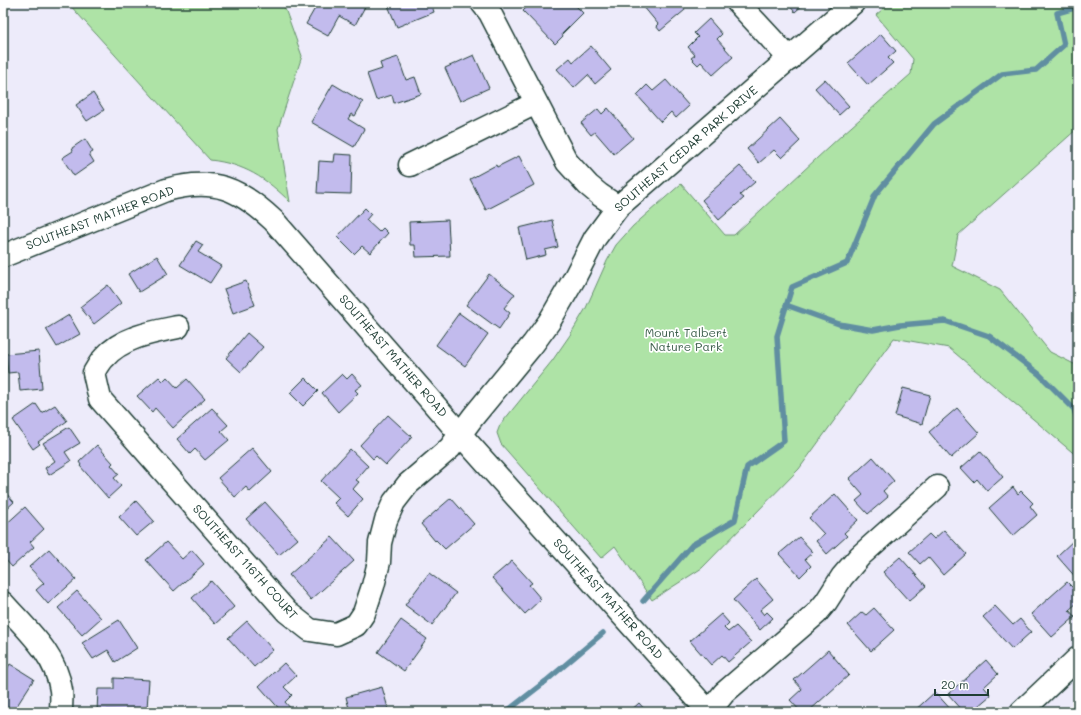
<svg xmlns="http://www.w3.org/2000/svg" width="1081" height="715" font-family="Mali,sans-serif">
  <rect width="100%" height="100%" fill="#edebfa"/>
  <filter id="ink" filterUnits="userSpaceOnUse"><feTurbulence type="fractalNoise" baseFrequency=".025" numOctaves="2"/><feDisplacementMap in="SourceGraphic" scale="8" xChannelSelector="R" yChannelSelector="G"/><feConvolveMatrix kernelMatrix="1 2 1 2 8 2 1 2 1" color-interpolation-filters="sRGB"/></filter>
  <g filter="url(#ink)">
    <g fill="#aee3a6" stroke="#66906d">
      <path d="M68,3H283L302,56L278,129L290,202C266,178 244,164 210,160Z"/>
      <path d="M890,3H1078V128L958,235L952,266L1000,290L1050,352L1078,366V457L949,348L894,338L799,469L702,568L652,600L615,546L601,558L501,444L497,433L500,425L552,361L570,335L586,308L607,261L616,245L633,226L681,184L725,235H734L843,134L911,74L913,59L876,15Z"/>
    </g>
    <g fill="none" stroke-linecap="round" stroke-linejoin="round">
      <g stroke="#608ea1" stroke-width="5.5">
        <path d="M786,305L839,324L873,330L900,325L945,321L989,336L1039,374L1074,409L1078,423"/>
        <path d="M643,601L692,545L735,520L747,467L784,441L777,336L792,287L847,263L875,195L934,124L1002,74L1036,70L1064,45L1057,13L1078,7"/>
        <path d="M506,712L546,681L603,633"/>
      </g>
    </g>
    <g fill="#c2bbed" stroke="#1f3d34">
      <path d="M318,3H367L355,25L339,16L328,36L306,24Z"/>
      <path d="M387,3H431L434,12L397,27Z"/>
      <path d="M531,3H573L583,13L562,34L563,36L555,44L523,11Z"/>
      <path d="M647,3H670L672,6L677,3H680L685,10L660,31L656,26L658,24L643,6Z"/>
      <path d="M787,3H805L795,12Z"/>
      <path d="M709,19L722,34L717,39L733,57L713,75L701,62L698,65L691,58L695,55L688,47L698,37L694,33Z"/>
      <path d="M881,34L896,51L888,58L893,63L868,85L848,63Z"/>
      <path d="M591,46L611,70L595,84L588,75L574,88L557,69L570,58L573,62Z"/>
      <path d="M474,55L489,88L460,101L445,68Z"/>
      <path d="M398,57L406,80L415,77L421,94L394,103L392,95L376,100L367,74L382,69L380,63Z"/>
      <path d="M825,79L849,106L839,115L815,88Z"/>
      <path d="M666,80L689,106L676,118L671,112L661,122L637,95L647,85L653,91Z"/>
      <path d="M333,84L363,102L355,116L351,114L348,119L364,129L354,147L311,122Z"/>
      <path d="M93,93L104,110L87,121L76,105Z"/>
      <path d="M608,108L633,138L614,154L595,132L591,135L581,123L598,109L602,114Z"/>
      <path d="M780,119L800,141L782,158L774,150L759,163L747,149Z"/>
      <path d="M85,139L93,152L89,154L94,162L74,176L62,158L73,151L72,148Z"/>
      <path d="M335,154L352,155L351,194L317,193L319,161L334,162Z"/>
      <path d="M519,156L534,185L486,210L470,179L496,165L497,167Z"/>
      <path d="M740,166L755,182L740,195L744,198L719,220L702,200Z"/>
      <path d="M365,208L371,214L366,220L379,232L383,228L388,233L370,253L362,246L354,254L337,237Z"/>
      <path d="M448,220L450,256L416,257L415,245H410L409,222Z"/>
      <path d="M552,220L558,247L545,250L546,255L526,260L519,228Z"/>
      <path d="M196,241L203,245L198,252L221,266L210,283L180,265Z"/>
      <path d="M157,256L168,274L139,292L128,274Z"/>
      <path d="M489,274L515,294L504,308L510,313L499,329L466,305Z"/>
      <path d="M246,281L255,305L233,313L224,289Z"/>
      <path d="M108,285L121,303L94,324L80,307Z"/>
      <path d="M459,313L488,334L465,366L436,345Z"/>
      <path d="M69,315L80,334L57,347L46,329Z"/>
      <path d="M247,333L263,347L241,372L226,358Z"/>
      <path d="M39,351L42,389L20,391L18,372L8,373L6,354Z"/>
      <path d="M342,374L347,379L352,374L362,385L355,390L358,393L338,412L322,393Z"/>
      <path d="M159,377L163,381L167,377L177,388L187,379L205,399L173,428L155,408L152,412L137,396Z"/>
      <path d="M305,378L318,391L303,406L290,393Z"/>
      <path d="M903,388L930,395L922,424L895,416Z"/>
      <path d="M36,404L42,413L55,405L67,421L38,442L40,444L33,449L13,420Z"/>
      <path d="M212,408L228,425L221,431L229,440L205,460L195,449L190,454L177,439Z"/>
      <path d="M957,408L979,433L951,458L929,432Z"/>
      <path d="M388,415L412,437L386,465L376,456L373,459L360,445Z"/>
      <path d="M69,427L80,443L65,452L71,461L49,475L45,468L55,461L43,443Z"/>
      <path d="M97,445L113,463L111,465L119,474L114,478L121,486L108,498L80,466L81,465L79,462Z"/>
      <path d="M252,448L272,472L250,492L246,487L235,497L218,478Z"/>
      <path d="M350,449L368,466L356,480L359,482L353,489L363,499L348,516L334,503L339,498L321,481Z"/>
      <path d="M980,451L1003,477L987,491L977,479L974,482L961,468Z"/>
      <path d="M873,457L894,481L883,491L888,497L868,514L856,501L863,495L849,479Z"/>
      <path d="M1013,487L1018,494L1021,491L1033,503L1030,506L1037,515L1013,536L989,508Z"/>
      <path d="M3,490L14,502L3,512Z"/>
      <path d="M835,494L858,520L844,533L847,536L827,554L816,541L824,534L809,518Z"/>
      <path d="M451,498L474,524L445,549L436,540L435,541L421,524Z"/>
      <path d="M136,501L154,521L136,536L119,517Z"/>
      <path d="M265,502L298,539L279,555L246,519Z"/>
      <path d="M25,507L44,529L30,542L34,547L12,567L3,557V527Z"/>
      <path d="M944,530L966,554L943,575L928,557L920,564L909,552L929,534L934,539Z"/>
      <path d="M332,537L354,561L311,600L289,575Z"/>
      <path d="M799,537L813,552L805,559L811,566L800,577L779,554Z"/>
      <path d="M1076,538L1078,540V580L1057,556Z"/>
      <path d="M166,542L182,559L192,550L204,564L174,591L146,560Z"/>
      <path d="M49,549L76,579L48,604L36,590L44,583L29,567Z"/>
      <path d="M900,557L926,586L909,601L883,572Z"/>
      <path d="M512,561L532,583L529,585L541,599L525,614L492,578Z"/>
      <path d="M429,573L456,593L432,625L405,605Z"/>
      <path d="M756,579L773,599L760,610L764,615L767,612L773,618L760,630L733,600Z"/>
      <path d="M211,581L234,607L215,624L192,598Z"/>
      <path d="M1067,582L1078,593V602L1069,610L1075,617L1052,637L1031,614Z"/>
      <path d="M77,591L101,618L82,635L58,608Z"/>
      <path d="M995,606L1013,625L1020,619L1031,632L1012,649L983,617Z"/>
      <path d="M874,608L894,630L871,651L848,625L862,612L866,615Z"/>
      <path d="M721,614L729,623L724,628L728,632L736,626L751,642L728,662L722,655L711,665L690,641Z"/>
      <path d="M119,620L137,648L115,662L108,650L93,659L82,643Z"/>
      <path d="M401,620L427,639L404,671L378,652Z"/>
      <path d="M247,621L273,650L254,667L228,638Z"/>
      <path d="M828,650L849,675L808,712H801L790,700L802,689L794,680Z"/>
      <path d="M986,660L998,674L984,687L991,695L971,712H964L948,694Z"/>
      <path d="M284,663L296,676L284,687L292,695L285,702L292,710L289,712H282L259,686Z"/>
      <path d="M10,664L34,679L13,712H11L3,707V675Z"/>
      <path d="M114,678L149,680L147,708H142V711L107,710V712H97L98,689H114Z"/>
      <path d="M382,687L388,708L385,712H350L346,697Z"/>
      <path d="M935,692L953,712H913Z"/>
      <path d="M639,703L647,712H629Z"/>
    </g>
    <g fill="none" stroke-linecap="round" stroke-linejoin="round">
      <g stroke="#1f3d34" stroke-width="25">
        <g id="minor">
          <path d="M482,3L490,13L567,162L588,185L600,195L618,207"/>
          <path d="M738,3L790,59"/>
          <path d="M410,165L536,103"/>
          <path d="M3,256L166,190C214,177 239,188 274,221L460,434L709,712"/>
          <path d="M178,327C153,332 122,337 104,358C100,362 97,368 94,373L100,399L287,612L310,630L336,634L356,625L364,613L373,586L379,562L380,543L386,520L394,502L408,484L450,448L473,417L533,344L549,322L574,279L595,238L618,207L853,3"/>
          <path d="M3,603C26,629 56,654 61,690C62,697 61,705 61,712"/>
          <path d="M709,712L724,693L816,614L826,602L842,577L860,556L937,487"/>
          <path d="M1021,712L1078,658"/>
        </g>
      </g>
      <use href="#minor" stroke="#fff" stroke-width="22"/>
    </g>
  </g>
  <g text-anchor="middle" stroke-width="3.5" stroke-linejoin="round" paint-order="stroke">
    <g font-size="12" fill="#1f3d34" stroke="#fff">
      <text transform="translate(686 149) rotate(-41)" y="4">SOUTHEAST CEDAR PARK DRIVE</text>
      <text transform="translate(100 218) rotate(-21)" y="4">SOUTHEAST MATHER ROAD</text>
      <text transform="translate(393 356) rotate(49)" y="4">SOUTHEAST MATHER ROAD</text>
      <text transform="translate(245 562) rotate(48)" y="4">SOUTHEAST 116TH COURT</text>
      <text transform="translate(608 599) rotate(48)" y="4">SOUTHEAST MATHER ROAD</text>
    </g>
    <g font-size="12" fill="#3c5e4b" stroke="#fff">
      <text x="686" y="337">Mount Talbert<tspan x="686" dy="14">Nature Park</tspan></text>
    </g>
  </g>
  <rect width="1081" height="715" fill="none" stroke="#fff" stroke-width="16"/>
  <rect x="8" y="8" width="1065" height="699" fill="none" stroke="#1f3d34" stroke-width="1.5" filter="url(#ink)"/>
  <path d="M935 689v6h53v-6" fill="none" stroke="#1f3d34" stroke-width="2"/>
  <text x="941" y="689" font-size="12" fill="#1f3d34" stroke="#ffffff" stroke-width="3" paint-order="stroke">20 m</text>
</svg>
